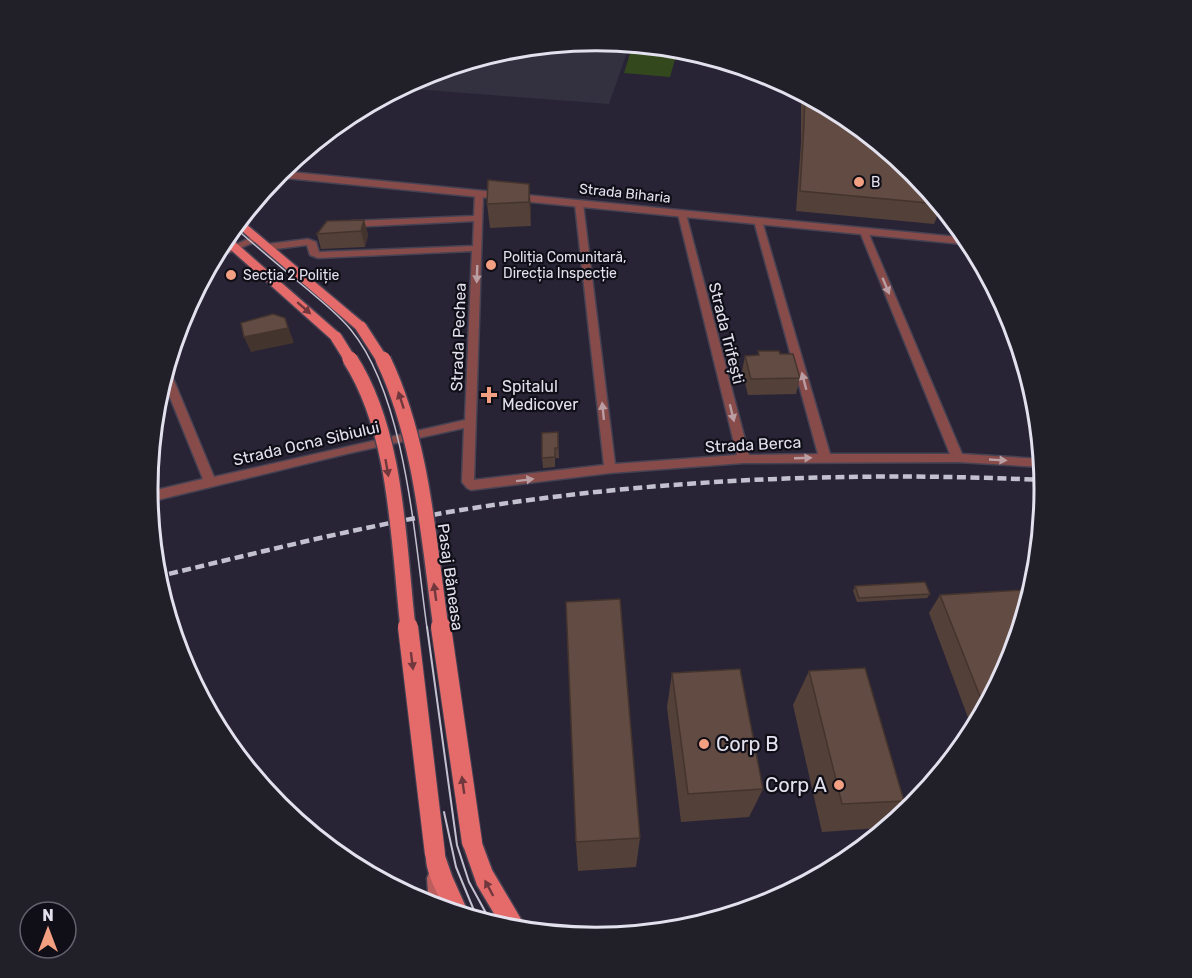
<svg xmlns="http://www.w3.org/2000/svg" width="1192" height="978" font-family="Rubik,sans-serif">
  <rect width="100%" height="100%" fill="#282436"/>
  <path fill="#333040" d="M596,41L630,44L609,104L400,88L425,75L509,49Z"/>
  <path fill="#33491d" d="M633,44L678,49L670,77L624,73Z"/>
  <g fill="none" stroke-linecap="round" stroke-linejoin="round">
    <g stroke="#464253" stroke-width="3">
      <g id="minor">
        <path d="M479,191L483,194L474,480L604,465L575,204L579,201L583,204L615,464L737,455L678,214L682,211L686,214L749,455L818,454L754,221L758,218L762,221L830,454H950L860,232L864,229L868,232L962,454L1041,459L1042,467L958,462L744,463L610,473L471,490L467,488L462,482L464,428L350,453L149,502L148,492L203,479L169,395L157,399L159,390L166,388L163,379L166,368L170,371L214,477L465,420L472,251L318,258L310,255L307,245L268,250L263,247L268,244L308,239L316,242L319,252L473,246L474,221L351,227L347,224L351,221L474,216L475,194Z"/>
        <path d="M257,235L260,236V240L213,259L216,253Z"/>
      </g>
    </g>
    <g stroke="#464253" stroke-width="3">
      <path id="tertiary" d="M280,171L968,238L972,245L275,177Z"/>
    </g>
    <g stroke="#464253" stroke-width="3">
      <path id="secondary" d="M437,868L444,871L447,878L449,911L429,905L427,878L430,871Z"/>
    </g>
    <g stroke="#464253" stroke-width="3">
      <g id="primary">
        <path d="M240,219L365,324L367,327L365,330H357L235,225Z"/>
        <path d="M227,235L340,334L342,337L340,340H332L222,242Z"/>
        <path d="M472,832L479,835L492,870L528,931L502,927L477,885L462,842L465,835Z"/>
        <path d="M435,844L442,847L452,876L469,914L468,916L445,910C438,893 420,865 428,847Z"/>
      </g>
    </g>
    <use href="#minor" fill="#874c4a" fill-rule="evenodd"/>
    <use href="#tertiary" fill="#874c4a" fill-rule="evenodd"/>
    <use href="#secondary" fill="#bc5e5d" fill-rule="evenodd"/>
    <use href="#primary" fill="#e56b6b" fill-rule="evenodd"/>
    <path stroke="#c3c1cf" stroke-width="1.5" d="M234,227C258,248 283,269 307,289C322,302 338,314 351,330C406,397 415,543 427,628"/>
    <g stroke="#c3c1cf" stroke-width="2">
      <path d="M427,627L457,845L469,882L492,924"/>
      <path d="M444,812L456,867L478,920"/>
    </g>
    <path stroke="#c3c1cf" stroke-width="4.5" stroke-dasharray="9 4.5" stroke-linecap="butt" d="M156,577C257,553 358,527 461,510C654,479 849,471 1044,480"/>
    <g stroke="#464253" stroke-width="14" stroke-linecap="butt">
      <g id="primary-bridge-far2">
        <path d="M361,327L383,361"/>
        <path d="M336,337L351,361"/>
      </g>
    </g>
    <g stroke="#464253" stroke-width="18" stroke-linecap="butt">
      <g id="primary-bridge-far1">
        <path d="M350,359C398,434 398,542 408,628"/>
        <path d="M383,359C423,443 428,537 441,628"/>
      </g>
    </g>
    <g stroke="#464253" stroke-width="22" stroke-linecap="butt">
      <g id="primary-bridge">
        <path d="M408,627L435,854"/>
        <path d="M441,627L472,842"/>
      </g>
    </g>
    <use href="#primary-bridge-far2" stroke="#e56b6b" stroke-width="11"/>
    <use href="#primary-bridge-far1" stroke="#e56b6b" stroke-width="15"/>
    <use href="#primary-bridge" stroke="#e56b6b" stroke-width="20"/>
  </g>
  <g fill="#534039">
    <path d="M801,92L845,116L913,172L941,206L934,224L796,211L801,143Z"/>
    <path d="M529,184L531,226L490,228L487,204Z"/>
    <path d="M364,220L368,235L365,247L321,249L317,234Z"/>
    <path d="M758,351L780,354L800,378L796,394L748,395L742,371L745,356L758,355Z"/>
    <path d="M558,432L559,458H555V467L543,468L542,458Z"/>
    <path d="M855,586L930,594L927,598L857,602L853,591Z"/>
    <path d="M940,595L1010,661L973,731L929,613Z"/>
    <path d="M809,671L904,801L879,828L822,832L793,705Z"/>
    <path d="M672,673L763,789L749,817L681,822L667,707Z"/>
    <path d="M640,838L636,867L578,871L576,842Z"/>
  </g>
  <g fill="#44342e">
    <path d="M529,184L531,208V226L529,202Z"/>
    <path d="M364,220L368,235L365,247L361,231Z"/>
    <path d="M285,318L294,343L251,352L244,337Z"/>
  </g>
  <g fill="#614b42" stroke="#44342e" stroke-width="1.5">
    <path d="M805,94L845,116L913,172L940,204L800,191L804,124Z"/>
    <path d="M488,180L529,184V202L487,204Z"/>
    <path d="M364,220L361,231L317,234L327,221Z"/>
    <path d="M273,314L285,318L288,328L244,337L241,323Z"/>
    <path d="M758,351H779L780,354H793L800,378L751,379L745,356L759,355Z"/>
    <path d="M558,432V448H555V457L542,458V433Z"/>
    <path d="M925,582L930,594L859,598L855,586Z"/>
    <path d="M1024,590L1029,600L1010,661L985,709L940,595Z"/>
    <path d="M620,599L640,838L576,842L566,602Z"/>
    <path d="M865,668L904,801L842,804L809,671Z"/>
    <path d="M740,669L763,789L688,794L672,673Z"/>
  </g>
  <defs><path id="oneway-solid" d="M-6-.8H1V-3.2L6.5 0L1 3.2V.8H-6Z" transform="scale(1.5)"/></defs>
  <g fill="#ba9ea4">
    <use href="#oneway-solid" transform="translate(477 274) rotate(92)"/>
    <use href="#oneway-solid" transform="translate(886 286) rotate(67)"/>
    <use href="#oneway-solid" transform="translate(804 381) rotate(-105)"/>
    <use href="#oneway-solid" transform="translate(603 411) rotate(-96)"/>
    <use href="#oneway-solid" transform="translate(732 413) rotate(76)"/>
    <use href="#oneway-solid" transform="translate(803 458) rotate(-2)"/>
    <use href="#oneway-solid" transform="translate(998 460) rotate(3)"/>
    <use href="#oneway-solid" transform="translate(525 480) rotate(-7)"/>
  </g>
  <g fill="#70383d">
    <use href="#oneway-solid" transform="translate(304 308) rotate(41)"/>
    <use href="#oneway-solid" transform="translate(401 400) rotate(-108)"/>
    <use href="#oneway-solid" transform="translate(387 468) rotate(80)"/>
    <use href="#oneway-solid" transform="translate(435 592) rotate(-98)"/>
    <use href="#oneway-solid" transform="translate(412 661) rotate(83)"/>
    <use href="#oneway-solid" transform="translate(463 785) rotate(-98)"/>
    <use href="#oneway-solid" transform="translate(489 888) rotate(-118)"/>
  </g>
  <g fill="#f39f82" stroke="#100f17" stroke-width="2">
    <circle cx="859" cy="182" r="6"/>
    <circle cx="491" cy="265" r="6"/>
    <circle cx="231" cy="275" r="6"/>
    <path d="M486 386h6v6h6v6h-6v6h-6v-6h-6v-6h6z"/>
    <circle cx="704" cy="744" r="6"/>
    <circle cx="839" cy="785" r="6"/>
  </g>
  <g text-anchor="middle" stroke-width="4.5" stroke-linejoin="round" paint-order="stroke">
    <g font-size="14" fill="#e3e1ee" stroke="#100f17" text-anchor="start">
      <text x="871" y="187">B</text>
      <text x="503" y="262">Poliția Comunitară,<tspan x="503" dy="16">Direcția Inspecție</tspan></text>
      <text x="243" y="280">Secția 2 Poliție</text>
    </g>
    <g font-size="14" fill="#e3e1ee" stroke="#100f17">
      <text transform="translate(625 193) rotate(6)" y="5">Strada Biharia</text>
    </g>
    <g font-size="16" fill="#e3e1ee" stroke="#100f17">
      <text transform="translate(727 333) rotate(76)" y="6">Strada Trifești</text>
      <text transform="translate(458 337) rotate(-88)" y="6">Strada Pechea</text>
      <text transform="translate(306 443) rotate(-13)" y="6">Strada Ocna Sibiului</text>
      <text transform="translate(753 444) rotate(-3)" y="6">Strada Berca</text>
      <text transform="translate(451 577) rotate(82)" y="6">Pasaj Băneasa</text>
    </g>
    <g font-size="16" fill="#e3e1ee" stroke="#100f17" text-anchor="start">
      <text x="502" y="392">Spitalul<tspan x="502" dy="18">Medicover</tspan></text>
    </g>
    <g font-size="20" fill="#e3e1ee" stroke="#100f17" text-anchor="start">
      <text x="716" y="751">Corp B</text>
      <text x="827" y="792" text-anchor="end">Corp A</text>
    </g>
  </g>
  <path d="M0 0H1192V978H0ZM158 489a438 438 0 1 1 876 0a438 438 0 1 1-876 0Z" fill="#212028" fill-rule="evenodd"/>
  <path fill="none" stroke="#e3e1ee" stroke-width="3" d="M158 489a438 438 0 1 1 876 0a438 438 0 1 1-876 0Z"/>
  <g transform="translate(48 930)"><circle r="28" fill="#100f17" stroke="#64636d" stroke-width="1.5"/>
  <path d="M0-4.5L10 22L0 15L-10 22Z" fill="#f39f82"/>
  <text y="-9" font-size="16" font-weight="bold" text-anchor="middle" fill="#e3e1ee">N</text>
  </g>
</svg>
